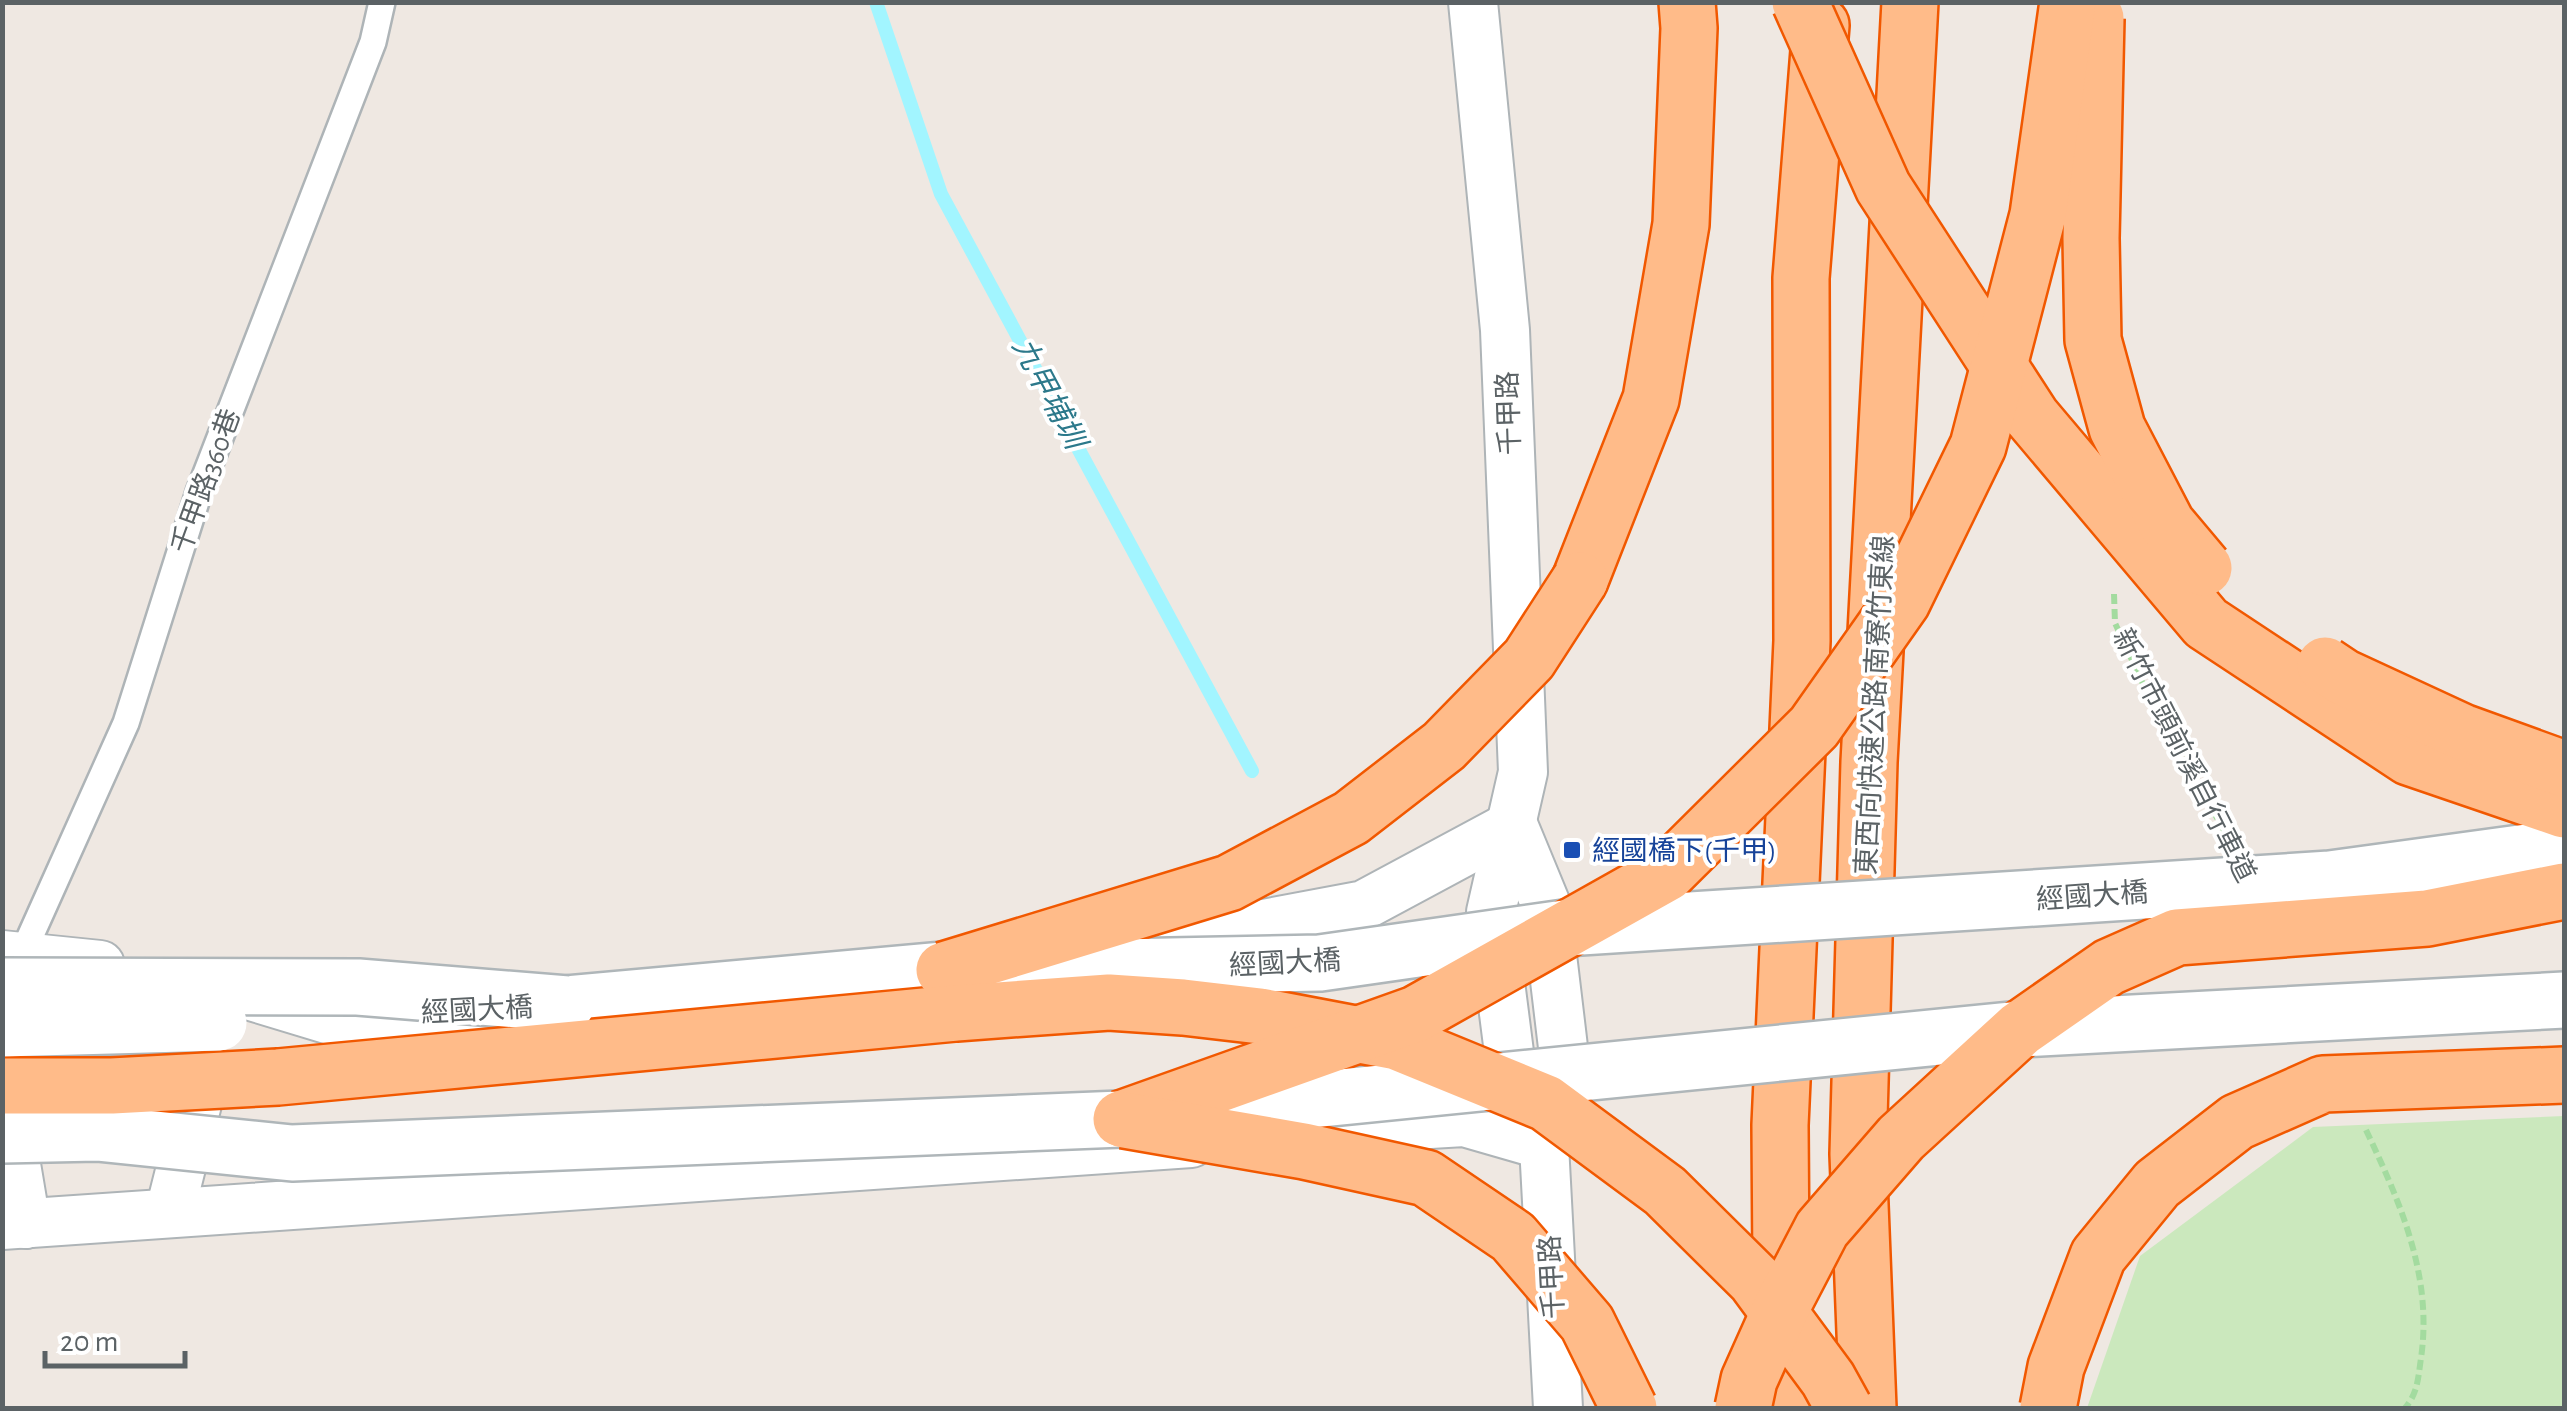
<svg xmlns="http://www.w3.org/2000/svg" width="2567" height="1411" font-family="'Alegreya Sans','Noto Sans TC',sans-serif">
  <rect width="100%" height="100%" fill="#efe8e2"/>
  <path fill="#cbe8bd" d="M2564,1116V1408H2087L2140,1256L2313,1127Z"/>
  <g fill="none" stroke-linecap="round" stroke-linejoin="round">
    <path stroke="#a2f5ff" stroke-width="14" d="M876,2L941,194L1252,771"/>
    <g stroke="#aeb4b7" stroke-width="30">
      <path id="lane" d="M21,957L126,723L199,492L373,42L382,2"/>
    </g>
    <g stroke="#aeb4b7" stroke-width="52">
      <g id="street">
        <path d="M1473,2L1505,330L1523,772L1491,912L1511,1068L1530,1113"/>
        <path d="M1513,825L1546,905L1565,1064L1544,1145L1558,1408"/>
        <path d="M1131,949L1364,905L1513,825"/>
        <path d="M2,955L100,965"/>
        <path d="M248,995L390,1038L495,1031"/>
        <path d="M5,1099L26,1224"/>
        <path d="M1262,1134L1464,1122L1544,1145"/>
        <path d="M170,1211L204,1076L178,988"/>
        <path d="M2,1225L1191,1143"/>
      </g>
    </g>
    <g stroke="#afb6b9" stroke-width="60">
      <path id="secondary" d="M567,1004L944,970"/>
    </g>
    <g stroke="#f15800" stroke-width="60">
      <g id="highway">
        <path d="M1580,580L1651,399L1681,224L1689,28L1687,2"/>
        <path d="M1782,1408L1780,1125L1802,641L1801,278L1821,25"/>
        <path d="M1868,1408L1858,1154L1869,762L1910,2"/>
      </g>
    </g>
    <g stroke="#a3db9f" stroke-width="6" stroke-dasharray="10 5" stroke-linecap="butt">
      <path d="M2114,594L2115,623L2149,697L2226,834"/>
      <path d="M2366,1130C2400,1202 2433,1276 2421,1358C2418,1378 2418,1393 2405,1408"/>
    </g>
    <use href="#lane" stroke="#fff" stroke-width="25"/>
    <use href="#street" stroke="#fff" stroke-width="48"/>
    <use href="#secondary" stroke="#fff" stroke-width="55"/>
    <use href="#highway" stroke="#ffbb89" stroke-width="55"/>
    <g stroke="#afb6b9" stroke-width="60" stroke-linecap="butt">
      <g id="secondary-bridge">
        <path d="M969,970L1320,963L1565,928L2330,879L2564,847"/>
        <path d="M2,986L358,987L567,1004"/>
        <path d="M2,1029L219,1023"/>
        <path d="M2,1135L97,1133L292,1153L1121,1119L2020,1029L2564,1000"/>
      </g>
    </g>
    <g stroke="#f15800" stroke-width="60" stroke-linecap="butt">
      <g id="highway-bridge">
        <path d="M1800,2L1883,187L2032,417L2206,623L2409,757L2564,810"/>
        <path d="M2096,18L2091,238L2093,340L2117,428L2167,524L2204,568"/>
        <path d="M2325,665L2343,677L2462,732L2564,769"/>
        <path d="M944,970L1229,883L1351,818L1444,746L1529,659L1580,580"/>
        <path d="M2,1086H112L278,1077L956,1013L1109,1002L1183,1007L1260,1016L1397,1042L1546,1103L1665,1191L1755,1280L1828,1379L1844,1408"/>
        <path d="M1121,1119L1416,1014L1667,873L1814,727L1902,602L1978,446L2038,215L2068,2"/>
        <path d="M1124,1120L1304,1151L1426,1178L1513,1237L1587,1323L1629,1408"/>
        <path d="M1743,1408L1749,1380L1783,1304L1822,1229L1901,1138L2020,1029L2109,967L2177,937L2427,918L2564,891"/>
        <path d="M2048,1408L2056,1367L2098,1256L2157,1184L2237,1122L2323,1084L2564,1075"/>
      </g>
    </g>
    <use href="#secondary-bridge" stroke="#fff" stroke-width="55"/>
    <use href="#highway-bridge" stroke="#ffbb89" stroke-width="55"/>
  </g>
  <rect fill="#1a4fb4" stroke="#fff" stroke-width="4" x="1562" y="840" width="20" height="20" rx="5"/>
  <g text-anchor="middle" stroke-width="8" stroke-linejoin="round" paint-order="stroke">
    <g font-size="28" fill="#5b6265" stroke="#fff">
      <text transform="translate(1508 413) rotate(-92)" y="10">千甲路</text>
      <text transform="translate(205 481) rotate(-70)" y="10">千甲路360巷</text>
      <text transform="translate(1874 705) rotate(-87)" y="10">東西向快速公路 南寮竹東線</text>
      <text transform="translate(2185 755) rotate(63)" y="10">新竹市頭前溪自行車道</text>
      <text transform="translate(2092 895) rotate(-4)" y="10">經國大橋</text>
      <text transform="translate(1285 962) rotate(-3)" y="10">經國大橋</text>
      <text transform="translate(477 1009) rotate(-3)" y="10">經國大橋</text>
      <text transform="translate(1551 1277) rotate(-93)" y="10">千甲路</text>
    </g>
    <g font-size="28" fill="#164399" stroke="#fff" text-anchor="start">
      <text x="1592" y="860">經國橋下(千甲)</text>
    </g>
    <g font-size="30" font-style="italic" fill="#2c798b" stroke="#fff">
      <text transform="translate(1049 393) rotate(62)" y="10">九甲埔圳</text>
    </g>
  </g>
  <rect width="2567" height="1411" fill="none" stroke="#5b6265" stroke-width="10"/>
  <path d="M45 1351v15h140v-15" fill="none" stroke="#5b6265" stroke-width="5"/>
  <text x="60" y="1351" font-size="30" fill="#5b6265" stroke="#ffffff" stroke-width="8" paint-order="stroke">20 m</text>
</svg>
